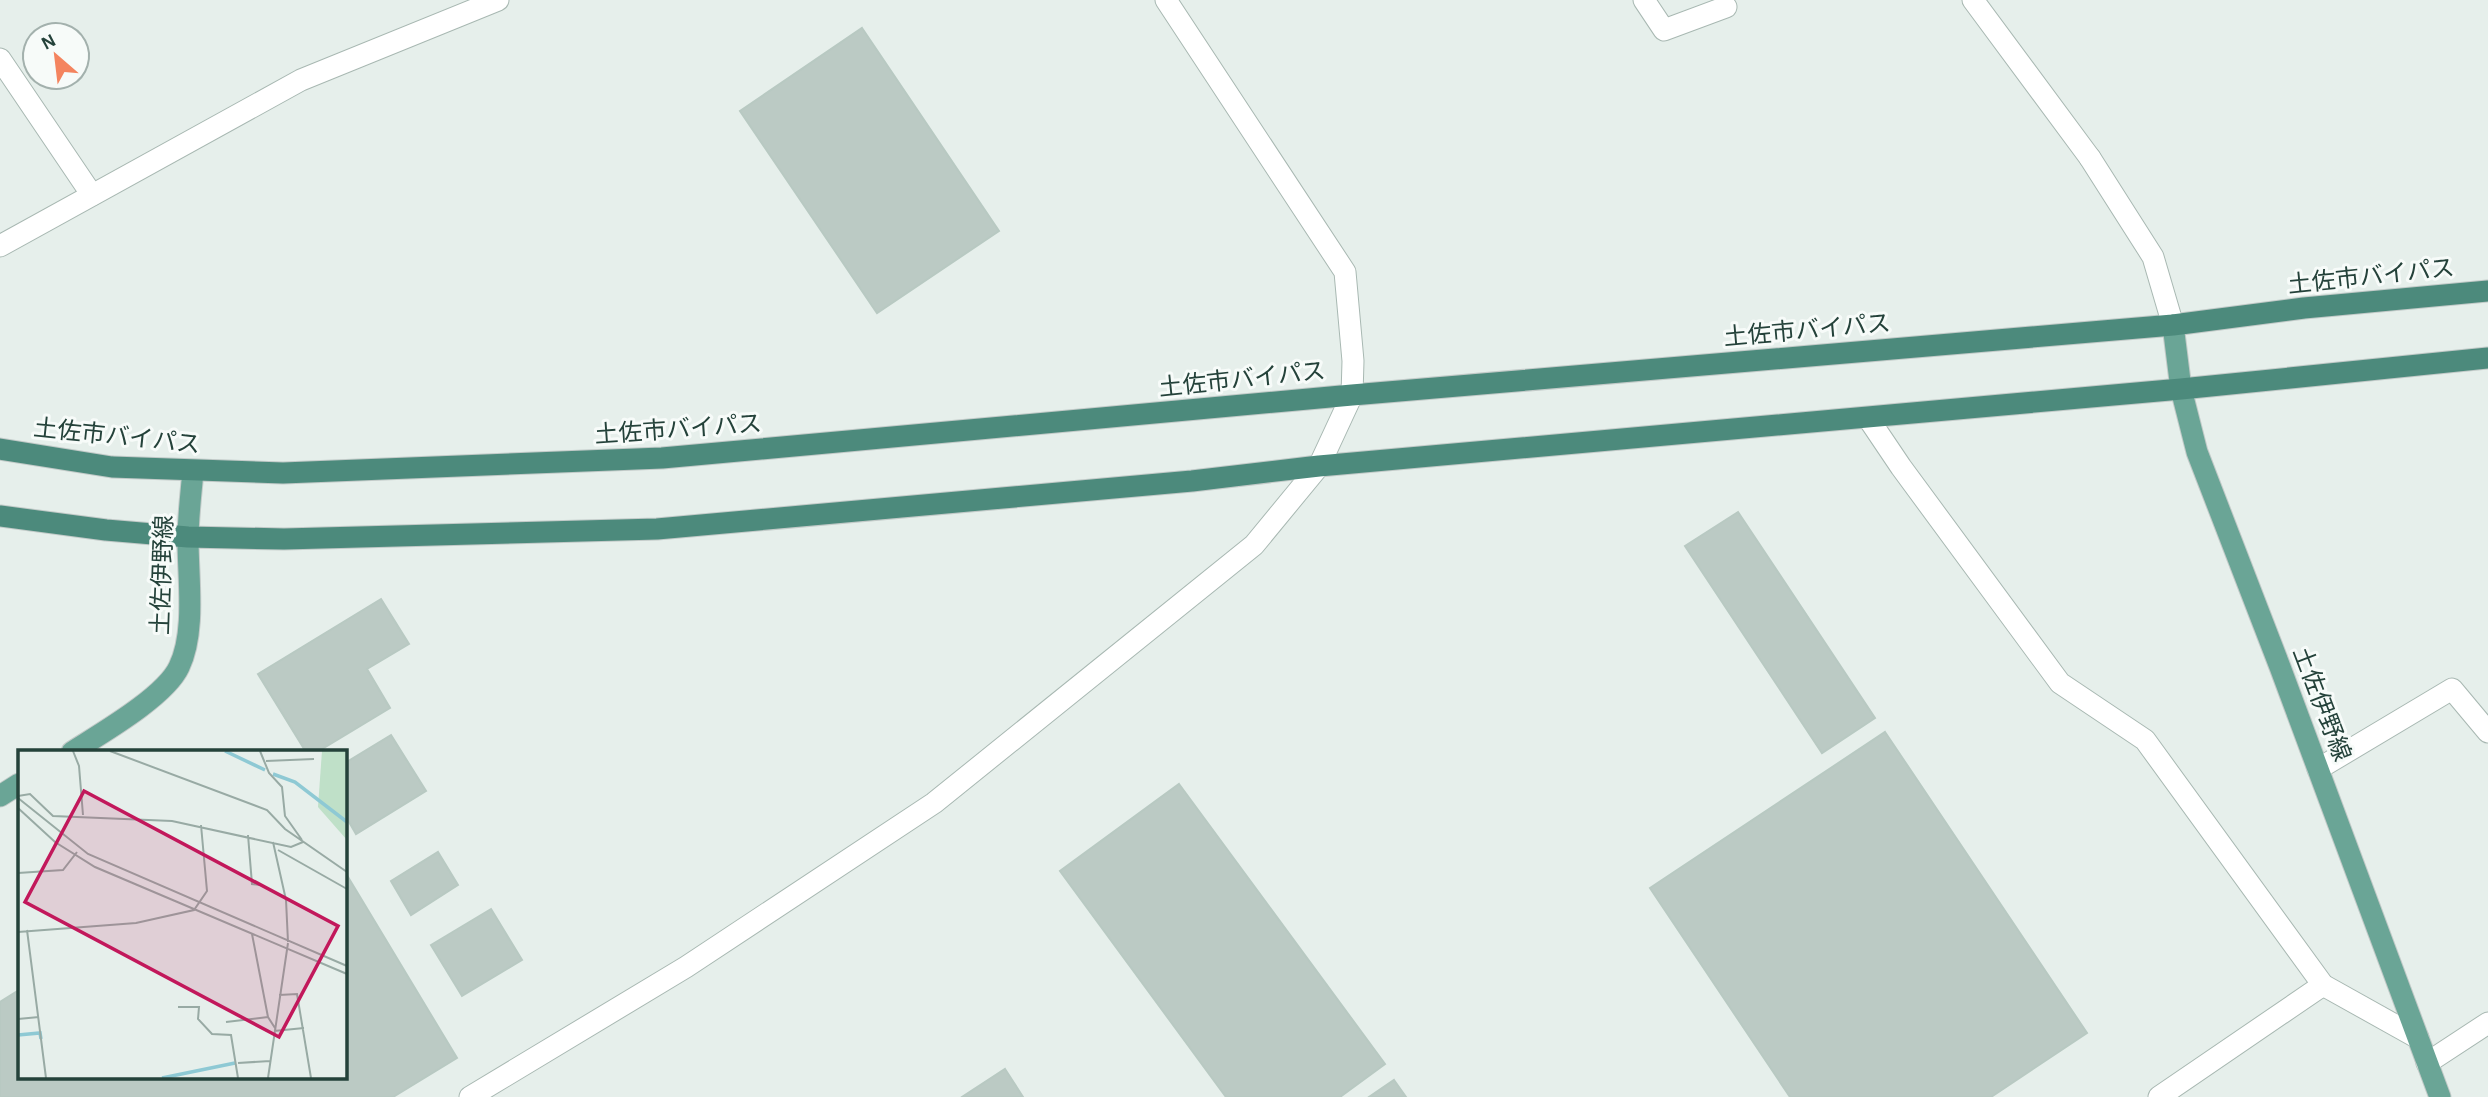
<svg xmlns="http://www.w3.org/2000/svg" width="2488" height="1097" font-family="'Alegreya Sans','Noto Sans JP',sans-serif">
  <rect width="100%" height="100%" fill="#e6efeb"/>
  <g fill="#bbcac4" stroke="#b8c9c2" stroke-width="2">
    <path d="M862,28L999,231L877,313L740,111Z"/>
    <path d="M1738,512L1875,718L1822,753L1685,546Z"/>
    <path d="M381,599L409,644L367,669L390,708L317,752H306L258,674Z"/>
    <path d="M1885,732L2087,1033L1991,1097H1790L1650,888Z"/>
    <path d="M391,735L426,791L356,834L345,815V763Z"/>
    <path d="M1179,784L1385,1064L1340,1097H1226L1060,871Z"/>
    <path d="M438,852L458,885L411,915L391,881Z"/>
    <path d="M345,872L457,1058L393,1097H0V1002L19,990V1078H345Z"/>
    <path d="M491,909L522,960L462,996L431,945Z"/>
    <path d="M1005,1069L1023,1097H962Z"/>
    <path d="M1394,1080L1406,1097H1369Z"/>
  </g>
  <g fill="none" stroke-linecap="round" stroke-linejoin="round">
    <g stroke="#a8b8b2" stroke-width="23">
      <path id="service" d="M1973,0L2090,158"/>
    </g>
    <g stroke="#a8b8b2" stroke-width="23">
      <g id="minor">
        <path d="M1644,0L1664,30L1726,7"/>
        <path d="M0,59L92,195"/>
        <path d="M2090,158L2153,257L2173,325"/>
        <path d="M0,246L301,80L498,0"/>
        <path d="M1868,418L1901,467L2060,683L2145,740L2323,985L2418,1038"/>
        <path d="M2318,769L2452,689L2488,732"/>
        <path d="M2427,1063L2488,1023"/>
        <path d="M470,1097L686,967L934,803L1254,545L1319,466L1352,395L1353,361L1345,272L1166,0"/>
        <path d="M2159,1097L2323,985"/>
      </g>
    </g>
    <g stroke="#c2cac8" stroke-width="23">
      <g id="primary">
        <path d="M2173,325L2181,389L2197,452L2280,667L2440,1097"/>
        <path d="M72,752C100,734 165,697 179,667C196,632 188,579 188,540C188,517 191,494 193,471"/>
        <path d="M0,796L19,784"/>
      </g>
    </g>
    <g stroke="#c2cac8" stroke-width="23">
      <g id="trunk">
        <path d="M0,449L112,467L283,473L662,458L1352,395L2173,325L2304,308L2488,291"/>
        <path d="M0,516L106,530L188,537L284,539L657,529L1192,481L1319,466L2181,389L2488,358"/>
      </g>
    </g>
    <use href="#service" stroke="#fff" stroke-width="21"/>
    <use href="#minor" stroke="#fff" stroke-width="21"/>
    <use href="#primary" stroke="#6aa596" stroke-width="21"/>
    <use href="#trunk" stroke="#4c8a7c" stroke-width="21"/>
  </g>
  <g text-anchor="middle" stroke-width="6" stroke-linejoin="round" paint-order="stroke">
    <g font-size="24" fill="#24423a" stroke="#f7fbf9">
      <text transform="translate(2371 276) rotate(-6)" y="8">土佐市バイパス</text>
      <text transform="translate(1807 330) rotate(-5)" y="8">土佐市バイパス</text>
      <text transform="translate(1242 379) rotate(-6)" y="8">土佐市バイパス</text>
      <text transform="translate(678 429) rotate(-4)" y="8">土佐市バイパス</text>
      <text transform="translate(117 436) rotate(6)" y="8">土佐市バイパス</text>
      <text transform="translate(162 575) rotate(-88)" y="8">土佐伊野線</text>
      <text transform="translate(2322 704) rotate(69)" y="8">土佐伊野線</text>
    </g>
  </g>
  <g transform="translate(18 750)">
    <rect width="329" height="329" fill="#e6efeb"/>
    <path d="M304,1H329V90L300,57Z" fill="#bfe0c8"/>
    <path fill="none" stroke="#8ec9d4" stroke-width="3.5" d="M207,1L247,20M255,24L277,32L329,72M0,285L22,283L23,289M144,328L217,313"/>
    <path fill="none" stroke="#98aaa4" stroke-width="2" d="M55,1L61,16L65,65M92,1L249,60L267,79L329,122M242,1L251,23L264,37L267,66L284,90M248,11L296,9M0,46L12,44L35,66L154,71L273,97L285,92M0,48L70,104L329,216M0,58L37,92L77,117L329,224M230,85L234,134L242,135M255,92L268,150L270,192M260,100L329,139M0,123L45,120L59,102M9,180L28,328M0,182L118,173L176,160L189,141L183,75M234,184L250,267L257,278M261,245L279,244L293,328M160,257H181L180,269L194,284L213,285L220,328M0,269L21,267M208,272L250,267M256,281L286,278M220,313L252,311M250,328L270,193"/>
    <path fill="#c2185b" fill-opacity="0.15" stroke="#c2185b" stroke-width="3.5" d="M66,41L320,176L261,287L7,152Z"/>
    <rect width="329" height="329" fill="none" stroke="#24423a" stroke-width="3.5"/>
  </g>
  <g transform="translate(56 56) rotate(332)"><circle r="33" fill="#f7fbf9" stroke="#a3b1ad" stroke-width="2"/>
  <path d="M0-5L12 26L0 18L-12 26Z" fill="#f4845f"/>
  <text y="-10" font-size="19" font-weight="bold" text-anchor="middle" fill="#24423a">N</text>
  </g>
</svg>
